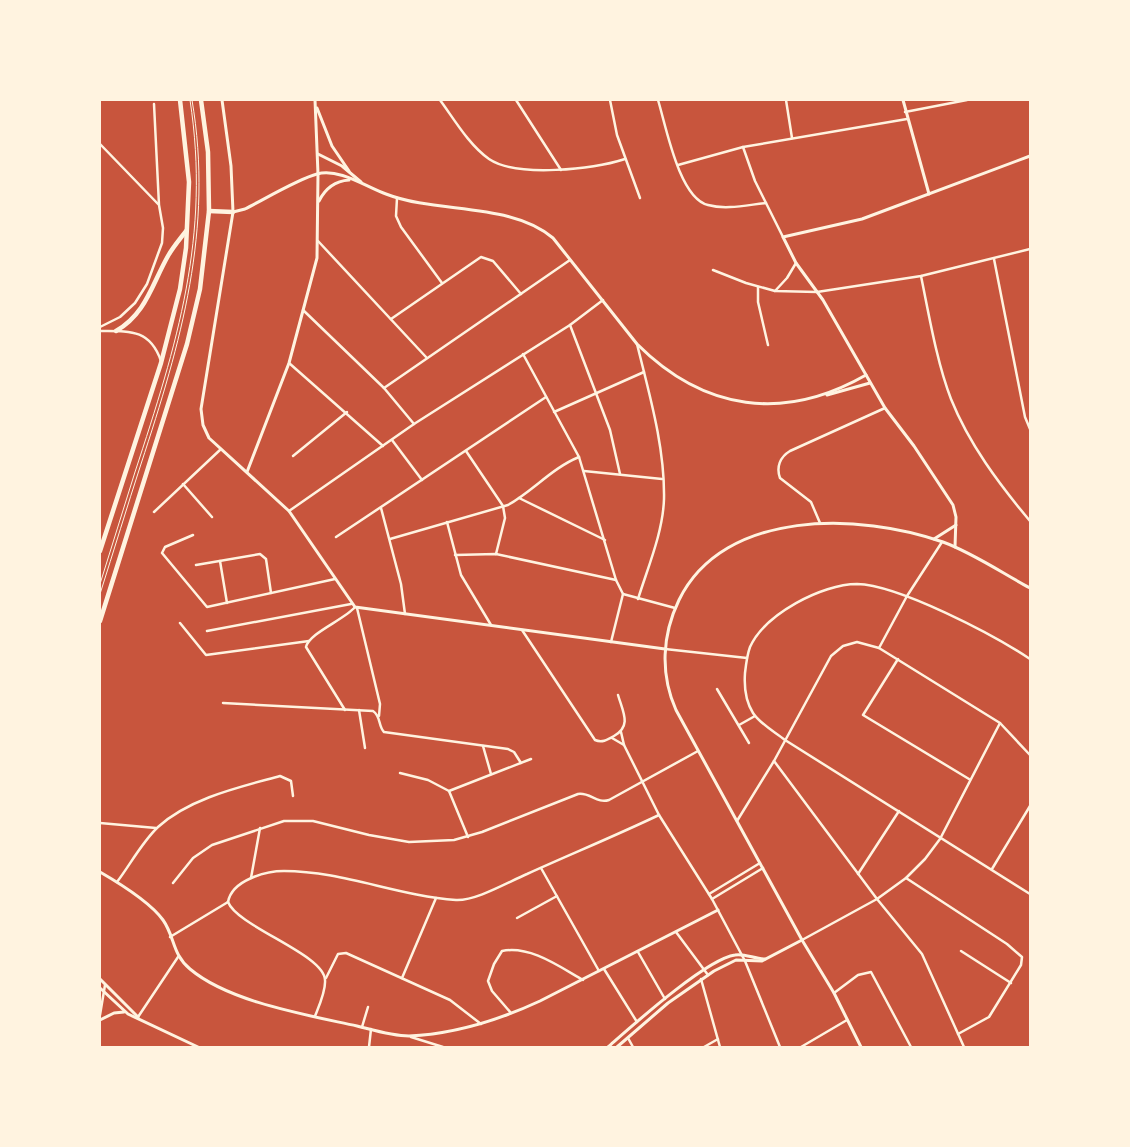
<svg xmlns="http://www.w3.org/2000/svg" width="1130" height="1147" font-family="'Noto Sans',sans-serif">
  <rect width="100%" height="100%" fill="#c8553d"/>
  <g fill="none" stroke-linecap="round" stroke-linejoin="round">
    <g stroke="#fff3e0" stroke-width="1">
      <path d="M100,584C112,547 123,509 135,472C177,344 211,236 190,100"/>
      <path d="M100,594C114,550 127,507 141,464C181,342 214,229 192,100"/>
    </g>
    <g stroke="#fff3e0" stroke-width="2.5">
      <path d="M440,100C454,119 469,145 489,159C517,178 594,169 625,159"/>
      <path d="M516,100L561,170"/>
      <path d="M610,100L617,135L640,198"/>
      <path d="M658,100C666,126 679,198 708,205C726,210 747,205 766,203"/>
      <path d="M786,100L792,138"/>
      <path d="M905,112L967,100"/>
      <path d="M100,144L158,204"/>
      <path d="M743,147L755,181L783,237"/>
      <path d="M678,165L743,147L907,119"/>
      <path d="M397,198L396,216L401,227L442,283"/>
      <path d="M318,241L426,357"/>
      <path d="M994,259L1025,417L1030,429"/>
      <path d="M713,270L746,283L775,291L817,292L921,276L1030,249"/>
      <path d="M921,276C929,315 937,363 951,399C969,444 999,484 1030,521"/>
      <path d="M758,287V302L768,345"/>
      <path d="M775,291L787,278L796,263"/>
      <path d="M303,310L384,388L414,424"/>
      <path d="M391,319L481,257L493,261L521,294"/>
      <path d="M570,325L610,430L620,474"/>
      <path d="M100,327L120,317L135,303L147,284L162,243L163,228L159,205L154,104"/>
      <path d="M100,331C130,331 150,329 161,361"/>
      <path d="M637,344C649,393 665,447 664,499C663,532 648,567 638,599"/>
      <path d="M523,354L579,457L616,580L623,594L611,642"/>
      <path d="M289,363L383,446"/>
      <path d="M384,388L570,260"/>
      <path d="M554,412L644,372"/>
      <path d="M392,440L422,480"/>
      <path d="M466,451L503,506L505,518L496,554"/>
      <path d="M293,456L347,412"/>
      <path d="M584,471L662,479"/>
      <path d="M183,484L212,517"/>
      <path d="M519,498L605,540"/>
      <path d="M381,508L401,584L405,614"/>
      <path d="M289,511L414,424L570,325L603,300"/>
      <path d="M154,512L221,449"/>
      <path d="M447,522L461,575L491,625"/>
      <path d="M820,523L811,502L780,478C776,467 780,457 790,451L885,408"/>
      <path d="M193,535L165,547L162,553L207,607L335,579"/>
      <path d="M336,537L546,397"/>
      <path d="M390,539L508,505C533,491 552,468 579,457"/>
      <path d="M455,555L496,554L616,580"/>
      <path d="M220,561L227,603"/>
      <path d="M196,565L260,554L266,559L271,593"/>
      <path d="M623,594L675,608"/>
      <path d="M357,608L380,704L379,716"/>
      <path d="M180,623L206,655L309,641"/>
      <path d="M522,630L595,740C602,743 607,740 614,736C632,726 623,712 618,695"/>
      <path d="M207,631L351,604"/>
      <path d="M879,648L907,596L942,542"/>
      <path d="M665,649L747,658"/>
      <path d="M898,659L863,715L969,779"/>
      <path d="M1030,659C994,635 899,585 857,584C822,584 765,614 750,647C747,655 746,664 745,673C744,687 746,702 753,713C760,724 775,732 785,740L1030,894"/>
      <path d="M717,689L749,743"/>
      <path d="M223,703L373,711C381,716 378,726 384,732L508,749L514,752L521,763"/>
      <path d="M345,710L306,647C309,633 344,620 355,607"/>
      <path d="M359,710L365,748"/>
      <path d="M739,725L755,716"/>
      <path d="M621,732L624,745L659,815L712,899L745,961L780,1047"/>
      <path d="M612,738L624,745"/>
      <path d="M483,746L491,774"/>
      <path d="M774,761L877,899L922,954L964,1047"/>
      <path d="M400,773L428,780L449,791L468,837"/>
      <path d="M449,791L531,759"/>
      <path d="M737,821L774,761L831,656L843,646L857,642L879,648L1000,723L1030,755"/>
      <path d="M100,823L156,828"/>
      <path d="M541,868L599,971"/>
      <path d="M992,869L1030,806"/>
      <path d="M858,874L899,811"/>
      <path d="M251,878L260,828"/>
      <path d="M906,878L1007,944L1022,957L1021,965L989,1017L958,1034"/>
      <path d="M117,882C130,865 142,842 158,827C190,798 240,787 280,776L291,781L293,796"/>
      <path d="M173,883L193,858L212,845L284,821H313L369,835L409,842L454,840L482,832L578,794C590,792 597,804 609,800L698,751"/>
      <path d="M709,894L760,863"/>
      <path d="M712,899L763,868"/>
      <path d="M228,902C232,880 266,871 284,871C342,871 398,896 456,900C476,901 508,882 527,874C571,854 615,836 659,815"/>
      <path d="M228,902C238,927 324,954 325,980C326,991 319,1006 315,1016"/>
      <path d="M517,918L557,896"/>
      <path d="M676,932L708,975"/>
      <path d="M170,937L228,902"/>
      <path d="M802,940L877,899L906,878L925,859L940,839L1000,723"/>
      <path d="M961,951L1011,983"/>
      <path d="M638,952L665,999"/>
      <path d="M604,969L637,1022"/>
      <path d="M326,978L338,954L346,953L450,1000L481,1024"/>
      <path d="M402,978L436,898"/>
      <path d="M701,979L720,1047"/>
      <path d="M834,993L858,975L871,972L911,1047"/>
      <path d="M511,1013L492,991L488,981L494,964L502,951C530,945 560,967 583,980"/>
      <path d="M100,1015L105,985"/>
      <path d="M138,1017L178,957"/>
      <path d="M362,1027L368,1007"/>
      <path d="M411,1037L443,1047"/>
      <path d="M628,1038L633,1047"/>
      <path d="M369,1047L371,1029"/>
      <path d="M704,1047L718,1039"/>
      <path d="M801,1047L847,1020"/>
    </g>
    <g stroke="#fff3e0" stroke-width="3">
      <path d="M222,100L231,166L233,212L201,409L203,425L209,438L289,511L355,607L665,649"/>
      <path d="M903,100L929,194"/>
      <path d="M317,108L332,146L349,171"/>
      <path d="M318,154L342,166L361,182"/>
      <path d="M319,201C325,189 335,181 349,180"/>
      <path d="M233,212L245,209C265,199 298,179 317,174C340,168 366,187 386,194C437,214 511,202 553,238L637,344C704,411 784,422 866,375"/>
      <path d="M827,395L870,383"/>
      <path d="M247,472L289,363L317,258L318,174L315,100"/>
      <path d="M934,539L956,525"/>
      <path d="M955,547L956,517L953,505L914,446L885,408L823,300L796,263L783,237L862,219L1030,156"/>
      <path d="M100,872C119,883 150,902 163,920C175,937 172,954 190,969C229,1002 307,1015 357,1026C373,1030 392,1036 409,1036C455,1034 499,1020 540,1001L718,910"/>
      <path d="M100,979L138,1017"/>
      <path d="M100,988L128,1014L198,1047"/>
      <path d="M100,1020L114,1013L124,1012"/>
      <path d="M608,1047C632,1026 706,959 735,955C744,953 755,959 765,959"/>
      <path d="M617,1047L668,1003L714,971L736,960L762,961L802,940"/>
      <path d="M861,1047L834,993L802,940L676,710C660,674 662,635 679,600C724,508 861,513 943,542C973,553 1002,573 1030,588"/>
    </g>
    <g stroke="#fff3e0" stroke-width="4.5">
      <path d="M209,211L233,212"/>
      <path d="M116,331C146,314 152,284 168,256C173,247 180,239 186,231"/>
      <path d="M100,551L161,363L180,289L186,248L189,182L180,100"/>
      <path d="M100,621L187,344L200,289L209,211L208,152L201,100"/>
    </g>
  </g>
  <rect width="1130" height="1147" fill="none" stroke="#fff3e0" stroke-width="202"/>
</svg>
